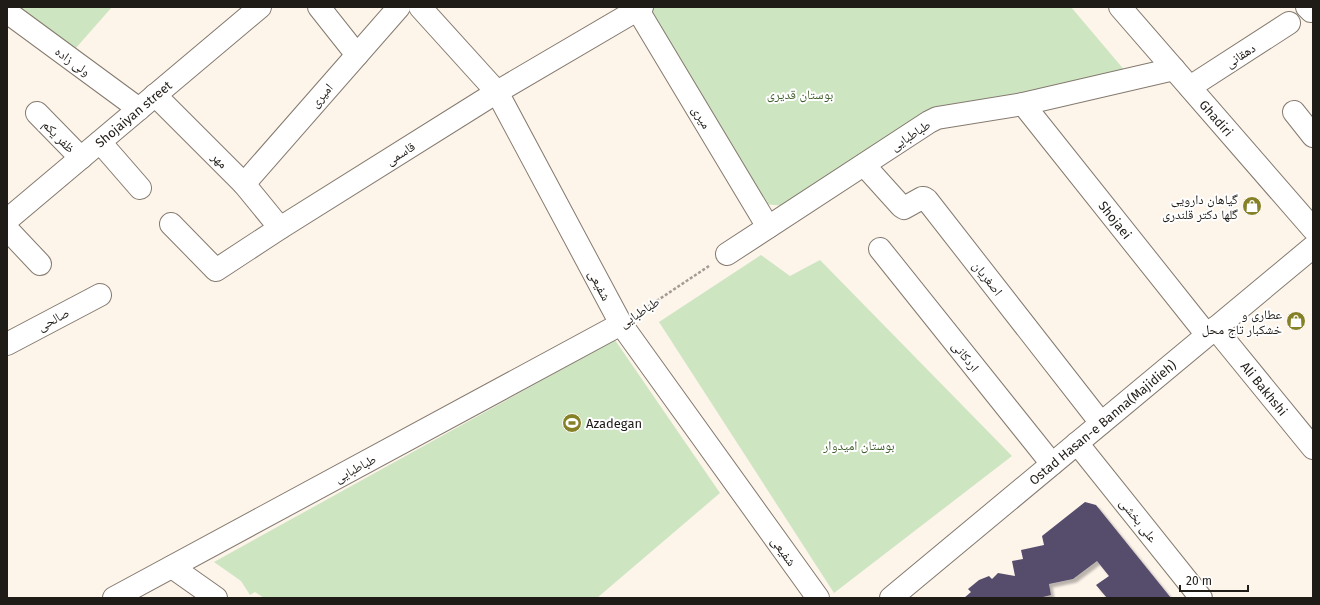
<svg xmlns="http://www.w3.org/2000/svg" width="1320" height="605" font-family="'Fira Sans','Noto Naskh Arabic',sans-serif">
  <defs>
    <filter id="shadow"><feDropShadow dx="3.5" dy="3.5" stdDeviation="1" flood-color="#0004"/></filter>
  </defs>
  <rect width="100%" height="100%" fill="#fdf4ea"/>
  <g fill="#cee5c2">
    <path d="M18,7H112L75,49Z"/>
    <path d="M652,7H1071L1126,72L931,112L785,206L764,204L649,9Z"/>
    <path d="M761,255L790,276L820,260L1012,456L834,593L659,322Z"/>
    <path d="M615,340L720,493L597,598H264L255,592L250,595L241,581L214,562Z"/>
  </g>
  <path fill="#564d6d" filter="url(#shadow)" d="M1085,502L1096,505L1171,598H1107L1096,585L1109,576L1097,561L1073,579L1049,584L1051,595L1039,598H964L971,592L968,589L979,580L989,576L992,579L998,573L1015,576L1012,561L1023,559L1021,550L1044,545L1042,536Z"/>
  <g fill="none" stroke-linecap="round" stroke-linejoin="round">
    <g stroke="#847a6f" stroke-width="24">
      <g id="minor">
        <path d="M319,7L357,55"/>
        <path d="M420,7L497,92L621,324L818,598"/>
        <path d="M636,7L768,227"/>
        <path id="s1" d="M1120,7L1313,229"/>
        <path d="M1307,7L1311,11"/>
        <path d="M7,12L139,109"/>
        <path d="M1190,87L1289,23"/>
        <path d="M155,95L244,184L280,228"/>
        <path id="s2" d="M1023,104L1207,335"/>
        <path d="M1294,112L1313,136"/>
        <path d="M37,113L81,158"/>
        <path d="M100,142L140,188"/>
        <path d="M864,165L901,206L904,208L922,198H924L927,200L1101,423"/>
        <path d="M244,184L399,7"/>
        <path id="s3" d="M7,220L260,7"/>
        <path d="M171,224L216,270L280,228L497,92L642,7"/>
        <path d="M7,229L40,264"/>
        <path d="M880,249L1052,464"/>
        <path d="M727,254L929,122L937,118L1023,104L1174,69"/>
        <path id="s4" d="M1215,328L1313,448"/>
        <path d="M7,344L100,295"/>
        <path d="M1077,443L1201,598"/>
        <path d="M172,567L216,598"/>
        <path d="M114,598L621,324"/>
      </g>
    </g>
    <g stroke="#847a6f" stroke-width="24">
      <g id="major">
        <path id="s5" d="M891,598L1313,247"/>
      </g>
    </g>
    <path stroke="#a39c94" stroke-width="2.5" stroke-dasharray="3 2" stroke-linecap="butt" d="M640,312L709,266"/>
    <use href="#minor" stroke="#fff" stroke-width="22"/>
    <use href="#major" stroke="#fff" stroke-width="22"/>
  </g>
  <defs>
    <g id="shop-disc" transform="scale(1)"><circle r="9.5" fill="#868027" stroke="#fff"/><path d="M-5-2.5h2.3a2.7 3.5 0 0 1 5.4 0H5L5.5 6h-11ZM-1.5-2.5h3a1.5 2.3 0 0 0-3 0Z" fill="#fff"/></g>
    <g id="stadium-disc" transform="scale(1)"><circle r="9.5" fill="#868027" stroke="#fff"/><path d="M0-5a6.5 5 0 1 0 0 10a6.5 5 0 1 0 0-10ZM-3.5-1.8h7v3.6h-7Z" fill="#fff"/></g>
  </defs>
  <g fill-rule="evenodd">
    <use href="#shop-disc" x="1252" y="206"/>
    <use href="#shop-disc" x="1296" y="321"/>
    <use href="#stadium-disc" x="572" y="423"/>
  </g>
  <g text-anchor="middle" stroke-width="4" stroke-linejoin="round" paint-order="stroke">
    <g font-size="13" fill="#1f1b17" stroke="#fff">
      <text transform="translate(1240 55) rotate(-33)" y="5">دهقانی</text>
      <text transform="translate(73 61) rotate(36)" y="5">ولی زاده</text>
      <text transform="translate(321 95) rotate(-49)" y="5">امیری</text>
      <text dy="5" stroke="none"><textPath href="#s3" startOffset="165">Shojaiyan street</textPath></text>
      <text transform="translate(702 117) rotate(59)" y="5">میری</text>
      <text dy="5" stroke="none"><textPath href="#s1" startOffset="147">Ghadiri</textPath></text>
      <text transform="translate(910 135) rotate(-33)" y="5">طباطبایی</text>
      <text transform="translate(59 136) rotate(46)" y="5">ظفر یکم</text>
      <text transform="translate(400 153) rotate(-32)" y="5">قاسمی</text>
      <text transform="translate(220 160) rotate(45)" y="5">مهر</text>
      <text dy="5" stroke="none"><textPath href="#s2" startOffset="148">Shojaei</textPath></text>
      <text transform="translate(988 278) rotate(52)" y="5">اصغریان</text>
      <text transform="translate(600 285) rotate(62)" y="5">شفیعی</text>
      <text transform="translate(639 312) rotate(-33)" y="5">طباطبایی</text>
      <text transform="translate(53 319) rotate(-28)" y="5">صالحی</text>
      <text transform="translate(966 356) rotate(51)" y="5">اردکانی</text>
      <text dy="5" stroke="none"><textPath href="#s4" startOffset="78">Ali Bakhshi</textPath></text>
      <text dy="5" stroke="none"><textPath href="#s5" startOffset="275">Ostad Hasan-e Banna(Majidieh)</textPath></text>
      <text transform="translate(355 468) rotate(-28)" y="5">طباطبایی</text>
      <text transform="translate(1139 520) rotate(52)" y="5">علی بخشی</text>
      <text transform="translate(784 551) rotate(54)" y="5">شفیعی</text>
    </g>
    <g font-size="13" fill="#3f5d2b" stroke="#fff">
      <text x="800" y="99">بوستان قدیری</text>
      <text x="859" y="450">بوستان امیدوار</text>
    </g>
    <g font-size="13" fill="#1f1b17" stroke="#fff" text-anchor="end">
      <text x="1238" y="204">گیاهان دارویی<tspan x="1238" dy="15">گلها دکتر قلندری</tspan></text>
      <text x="1282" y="319">عطاری و<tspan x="1282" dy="15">خشکبار تاج محل</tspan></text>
      <text x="586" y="428" text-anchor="start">Azadegan</text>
    </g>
  </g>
  <rect width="1320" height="605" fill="none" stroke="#1f1b17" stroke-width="16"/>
  <path d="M1180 585v6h68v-6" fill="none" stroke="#1f1b17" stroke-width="2"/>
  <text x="1186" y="585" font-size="12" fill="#1f1b17" stroke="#ffffff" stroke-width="3" paint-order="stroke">20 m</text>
</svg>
